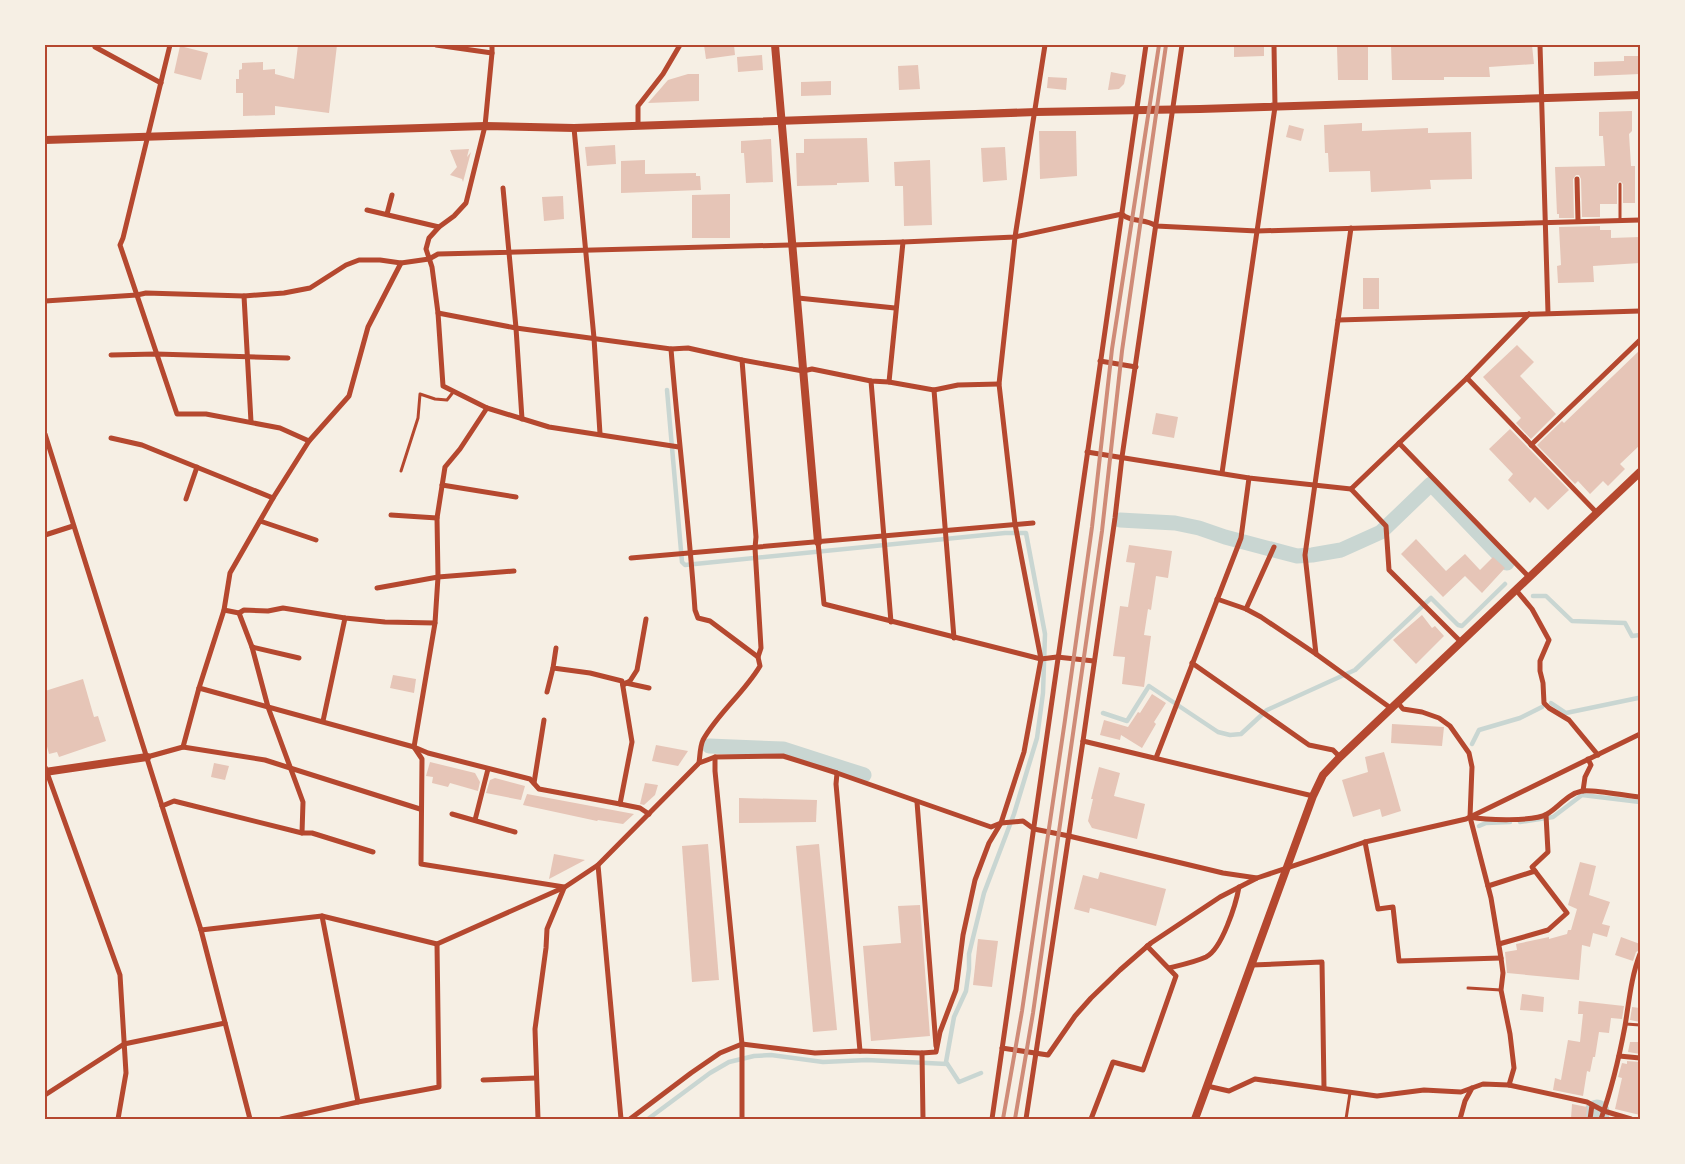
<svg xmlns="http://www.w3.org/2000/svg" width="1685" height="1164" font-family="'Golos Text',sans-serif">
  <rect width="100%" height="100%" fill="#f6efe4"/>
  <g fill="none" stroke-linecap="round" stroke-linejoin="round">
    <g stroke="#c9d6d2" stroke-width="4.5">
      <path d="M667,390L682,562L685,565L1005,533H1026L1045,634L1043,693L1037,738L1014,814L984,893L969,954V969L966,991L954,1017L946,1062L959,1082L981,1073"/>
      <path d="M1533,596H1546L1572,621L1625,623L1632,636L1640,635"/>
      <path d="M1551,703L1566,713L1638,698L1640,699"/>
      <path d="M1103,713L1127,721L1149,686L1218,732L1230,735L1241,734L1267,710L1355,670L1431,598L1458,625L1462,626L1505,584"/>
      <path d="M1472,744L1479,730L1520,718L1542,707"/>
      <path d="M1520,822L1553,817L1582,795L1640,802"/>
      <path d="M1479,826L1486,823L1510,822"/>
      <path d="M648,1119L710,1073L729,1062L754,1056L771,1055L823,1062L867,1060L947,1064"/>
    </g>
    <g stroke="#c9d6d2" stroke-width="15">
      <path d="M1120,520L1175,523L1199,528L1225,537L1297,556L1312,555L1341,550L1381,532L1431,484L1507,563"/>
      <path d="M709,746L783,749L864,775"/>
    </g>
    <path stroke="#c9d6d2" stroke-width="25" d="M1596,1119L1597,1112"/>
  </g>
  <g fill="#e6c5b7">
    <path d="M298,45H337L329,113L275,106V115L243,116V93H236V79H239V70L242,69V63L263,62V70L275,69V74L294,79Z"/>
    <path d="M704,45H734L735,55L706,59Z"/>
    <path d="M1234,45H1264V56L1234,57Z"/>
    <path d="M1391,45H1428V47L1462,45H1532L1534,64L1489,67L1490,77H1444V80H1392Z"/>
    <path d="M180,46L208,53L201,80L174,73Z"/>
    <path d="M1337,47H1368V80H1338Z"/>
    <path d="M762,55L763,70L738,72L737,57Z"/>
    <path d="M1624,56H1640V74L1594,76V62L1624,61Z"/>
    <path d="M918,65L920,89L899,90L898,66Z"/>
    <path d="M1111,72L1126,75L1124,84L1119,89L1108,90Z"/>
    <path d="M688,74H699V101L648,103L668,80Z"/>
    <path d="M1048,77L1067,78L1066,90L1047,88Z"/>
    <path d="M831,81V95L801,96V82Z"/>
    <path d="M1632,111V131L1629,134L1631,166H1635V203H1623V184L1620,181L1617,184V204H1600V217H1582L1581,179L1579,175H1576L1573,179L1574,218H1559V214H1557L1555,167L1605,166L1603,136H1599V112Z"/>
    <path d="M1362,123V131L1428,128V133L1471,132L1472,179L1430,180L1431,189L1371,192L1370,171L1329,172L1328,153H1325L1324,125Z"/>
    <path d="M1289,125L1304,129L1301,141L1286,137Z"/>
    <path d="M1039,131H1076L1077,176L1040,179Z"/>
    <path d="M867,138L869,182L837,183V185L797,186L796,153H804V139Z"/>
    <path d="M771,139L773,182L746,183L744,153H741V141Z"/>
    <path d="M615,145L616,164L587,166L585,147Z"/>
    <path d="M1005,147L1007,180L983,182L981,148Z"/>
    <path d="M469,149L467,157L471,152L463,182L462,179L450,175L457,167L450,150Z"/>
    <path d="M645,160V174L696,173V176H700L701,190L621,193V161Z"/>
    <path d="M930,160L932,225L904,226L903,186H895L894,162Z"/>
    <path d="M730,194V238H692V195Z"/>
    <path d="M563,196L564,219L544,221L542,197Z"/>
    <path d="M1600,226V230H1611V238L1640,237V263L1593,266L1594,282L1558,283L1557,266L1561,265L1559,227Z"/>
    <rect x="1363" y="278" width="16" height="31"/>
    <path d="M1517,345L1534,362L1520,376L1556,414L1531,439L1516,423L1521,418L1483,377Z"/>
    <path d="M1640,350V445L1620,464L1625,469L1608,486L1603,481L1590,494L1578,481L1575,484L1537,445L1562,421L1564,423Z"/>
    <path d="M1156,413L1178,417L1174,438L1152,434Z"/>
    <path d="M1510,429L1569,490L1548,510L1535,497L1530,503L1508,480L1513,474L1489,449Z"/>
    <path d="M1416,539L1446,571L1465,554L1480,570L1493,557L1505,568L1482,593L1465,576L1443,597L1401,554Z"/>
    <path d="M1129,545L1172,551L1168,578L1156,576L1151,610L1148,609L1144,635L1151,636L1144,687L1122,684L1125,657L1113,656L1120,606L1128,607L1135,563L1126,562Z"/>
    <path d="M1422,615L1432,628L1435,626L1444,636L1416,664L1393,640Z"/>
    <path d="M393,675L416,679L414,693L390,688Z"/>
    <path d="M83,679L94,717L98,716L106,741L59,757L57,752L49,754L45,739V691Z"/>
    <path d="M1152,694L1166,703L1154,722L1156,724L1142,748L1121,735L1120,740L1100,735L1104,720L1128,727L1138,712L1140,713Z"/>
    <path d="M1392,724L1444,727L1442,746L1391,743Z"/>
    <path d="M656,745L688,751L678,766L652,761Z"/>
    <path d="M1384,752L1401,811L1382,817L1380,809L1353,817L1342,780L1368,772L1365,757Z"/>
    <path d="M430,762L475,773L480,782L478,791L450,783L448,787L432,783L433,777L426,776Z"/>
    <path d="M214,763L229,766L225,780L211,777Z"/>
    <path d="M1099,767L1120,773L1114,796L1145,804L1137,839L1092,828L1088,821L1093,799H1091Z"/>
    <path d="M495,778L525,786L521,800L486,793L490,780Z"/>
    <path d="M645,783L658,785L655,795L644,805L640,804Z"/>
    <path d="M527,794L634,814L623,824L598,820L597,821L523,805Z"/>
    <path d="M739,798L817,800L816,822L739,823Z"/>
    <path d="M708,844L719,980L692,982L682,846Z"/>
    <path d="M819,844L837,1030L813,1032L796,846Z"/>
    <path d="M554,854L585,860L549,879Z"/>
    <path d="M1580,862L1596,866L1589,895L1610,902L1602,924L1610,926L1607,937L1593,933L1590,947L1582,945L1579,980L1507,973L1505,952L1517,950L1516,944L1549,937V939L1567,934L1568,930H1571L1577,909L1568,905Z"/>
    <path d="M1100,872L1166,889L1156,926L1090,908L1089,913L1074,909L1083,875L1098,879Z"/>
    <path d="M920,905L930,1036L871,1041L863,946L901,943L898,906Z"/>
    <path d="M1621,937L1640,944V950L1636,952L1633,961L1615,955Z"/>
    <path d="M978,939L998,941L992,987L973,985Z"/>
    <path d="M1522,994L1544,997L1543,1012L1520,1010Z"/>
    <path d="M1579,1001L1624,1006L1622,1019L1611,1018L1609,1033L1599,1032L1595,1057H1593L1590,1072L1587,1071L1583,1096L1553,1090L1555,1078L1561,1080L1568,1040L1580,1042L1583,1014H1578Z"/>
    <path d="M1632,1007L1640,1008V1022L1630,1020Z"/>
    <path d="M1630,1042H1640V1054L1628,1052Z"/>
    <path d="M1627,1061L1640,1062V1115L1615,1109L1622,1078L1618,1077L1622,1063L1627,1064Z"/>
    <path d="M1572,1104L1587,1107L1586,1119H1571Z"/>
  </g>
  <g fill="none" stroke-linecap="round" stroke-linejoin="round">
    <g stroke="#b5482f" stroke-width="3">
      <path d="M1620,184V220"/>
      <path d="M401,471L418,418L420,394L435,399L447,400L454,391"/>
      <path d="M1468,988L1501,990"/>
      <path d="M1626,1024L1640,1025"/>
      <path d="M1346,1119L1350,1093"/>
    </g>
    <g stroke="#b5482f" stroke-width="5">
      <path d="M170,45L123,238L120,245L177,414H206L280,428L309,441"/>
      <path d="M436,45L492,53L485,126L466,203L454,216L439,227L429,238L426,249L432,267L438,313L443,386L487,408L549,427L679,447"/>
      <path d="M1540,45L1548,313"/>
      <path d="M95,47L161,83"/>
      <path d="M492,53V45"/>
      <path d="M638,126V106L663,74L680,45"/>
      <path d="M574,128L594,338L600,434"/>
      <path d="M1577,179L1578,221"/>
      <path d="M503,188L516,328L522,419"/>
      <path d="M367,210L439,227"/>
      <path d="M387,214L392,195"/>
      <path d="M244,296L251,422"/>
      <path d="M798,298L895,308"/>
      <path d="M45,301L137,295L146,293L244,296L284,293L310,288L346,265L359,260H380L401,263L429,259L438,254L903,242L1015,237L1122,214C1131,223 1146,218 1156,226L1257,231L1640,220"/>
      <path d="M438,313L516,328L671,349L688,348L742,360L803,371L812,369L871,381L889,382L934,390L958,385L999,384"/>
      <path d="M1338,320L1640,311"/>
      <path d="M671,349C678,436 689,523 695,610L698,618L710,621L758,657L760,666C744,693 718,713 703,740C700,746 700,756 699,763"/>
      <path d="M111,355L156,354L288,358"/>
      <path d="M742,360L756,537L755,548L761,648L758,657"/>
      <path d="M1100,361L1136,367"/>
      <path d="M1467,378L1597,513"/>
      <path d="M871,381L891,622"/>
      <path d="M889,382L903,242"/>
      <path d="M934,390L954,638"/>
      <path d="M487,408L460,449L445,467L437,518L438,577L435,623L414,747L422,759L421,864L564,887"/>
      <path d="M45,434L201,930L322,916L437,944L565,887L598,865L699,763L715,757L783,756L837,773L991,827L1001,823L1023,821L1034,829L1069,836L1223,873L1257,878"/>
      <path d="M111,438L142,445L273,498"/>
      <path d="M1399,443L1529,577"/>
      <path d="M1531,445L1640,340"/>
      <path d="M1087,452L1249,478L1351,489L1467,378L1529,314"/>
      <path d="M1222,473L1275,107L1274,45"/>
      <path d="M442,485L516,497"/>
      <path d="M1351,489L1386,526L1389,570L1461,642"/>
      <path d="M186,499L197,467"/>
      <path d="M391,515L437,518"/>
      <path d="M260,521L316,540"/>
      <path d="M45,535L73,526"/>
      <path d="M818,542L824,604L1041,659L1057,657L1094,661"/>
      <path d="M631,558L1033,523"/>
      <path d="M377,588L438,577L514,571"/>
      <path d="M1516,590L1532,609L1549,640L1540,661V671L1543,683L1544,703L1549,708L1569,720L1598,755"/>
      <path d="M1217,599L1246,609L1261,617L1316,654L1392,709"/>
      <path d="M1246,609L1274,547"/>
      <path d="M224,610L239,613L252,647L268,707L303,802L302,833"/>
      <path d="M239,613L244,610L268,611L283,608L345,618L385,622L435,623"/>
      <path d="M252,647L299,658"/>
      <path d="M556,648L553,668L590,673L622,681L632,742L620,804"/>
      <path d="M1316,654L1305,555L1351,228"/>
      <path d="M1192,663L1309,745L1333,750L1340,757"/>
      <path d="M626,683L649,688"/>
      <path d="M623,685L630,681L637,670L646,619"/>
      <path d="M199,688L414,747L428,753L530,779L539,789L620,804L640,808L649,814"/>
      <path d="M547,692L553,668"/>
      <path d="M1398,703L1403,709L1422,712L1439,718L1450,726L1469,753L1472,767L1470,817L1491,898L1501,958L1503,973L1501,990L1510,1034L1514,1068L1509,1085"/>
      <path d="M323,721L345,618"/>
      <path d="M1083,741L1313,796"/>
      <path d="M183,747L265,760L420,809"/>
      <path d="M147,757L183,747L199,688L224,610L230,573L273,498L309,441L349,396L368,327L401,263"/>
      <path d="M715,757V771L742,1044V1119"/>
      <path d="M1156,758L1241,538L1249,478"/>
      <path d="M45,767L120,975L126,1073L118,1119"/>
      <path d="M837,773L836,784L860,1051"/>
      <path d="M534,783L544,720"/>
      <path d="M1583,791L1585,777L1591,765L1588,759"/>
      <path d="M917,802L936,1046"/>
      <path d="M162,806L174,801L302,833H312L373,852"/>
      <path d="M452,814L515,832"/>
      <path d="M1470,817C1486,820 1533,822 1547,814C1559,807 1567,794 1582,791C1593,789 1627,796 1640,797"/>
      <path d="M475,820L488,769"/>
      <path d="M1365,842L1378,909L1393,907L1399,961L1501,958"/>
      <path d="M598,865L621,1119"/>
      <path d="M1535,871L1532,867L1548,852L1546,815"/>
      <path d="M1488,886L1535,871L1567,913L1548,930L1499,944"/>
      <path d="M322,916L358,1102"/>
      <path d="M201,930L250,1119"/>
      <path d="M1252,965L1322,962L1324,1088"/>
      <path d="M1169,968C1181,965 1195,962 1206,957C1222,949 1236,904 1239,887"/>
      <path d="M1002,1048L1048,1055L1075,1016L1091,998L1120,970L1151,943L1220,897L1257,878L1365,842L1466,819L1640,734"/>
      <path d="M922,1053L923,1119"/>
      <path d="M1619,1056L1640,1058"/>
      <path d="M483,1080L536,1078"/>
      <path d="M1207,1086L1229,1091L1255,1079L1377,1096L1424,1090L1461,1092L1483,1084L1509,1085L1587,1102L1604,1111L1631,1119"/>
      <path d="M45,1095L124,1044L225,1023"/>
      <path d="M281,1119L358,1102L439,1087L437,944"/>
      <path d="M538,1119L535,1029L546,948L547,929L564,888"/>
      <path d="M630,1119L691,1073L720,1053L742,1044L815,1053L860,1051L922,1053L936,1052L940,1032L956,990L963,935L975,880L989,843L1001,823L1024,752L1041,659L1015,524L999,384L1015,237L1045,45"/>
      <path d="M992,1119L1146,45"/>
      <path d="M1026,1119L1083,741L1115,518L1122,457L1182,45"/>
      <path d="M1091,1119L1113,1062L1143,1070L1176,976L1147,946"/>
      <path d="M1460,1119L1465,1101L1472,1088"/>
      <path d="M1590,1119L1592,1105"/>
      <path d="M1601,1119C1612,1088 1619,1058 1625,1026C1629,1002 1631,977 1640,954"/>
    </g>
    <g stroke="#b5482f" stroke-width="8">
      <path d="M775,45L818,542"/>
      <path d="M45,140L485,126L574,128L1036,112L1200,109L1640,95"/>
      <path d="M45,772L147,757"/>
      <path d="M1195,1119L1313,796L1323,775L1340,757L1640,472"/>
    </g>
    <g stroke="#cf8b77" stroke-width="4">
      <path d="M1003,1119L1022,1011L1065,720L1092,527L1112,349L1159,45"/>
      <path d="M1015,1119L1033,1013L1102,531L1122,351L1166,45"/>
    </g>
  </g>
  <rect width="1685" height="1164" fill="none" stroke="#f6efe4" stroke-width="92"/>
  <rect x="46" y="46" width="1593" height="1072" fill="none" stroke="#b5482f" stroke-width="2"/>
</svg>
